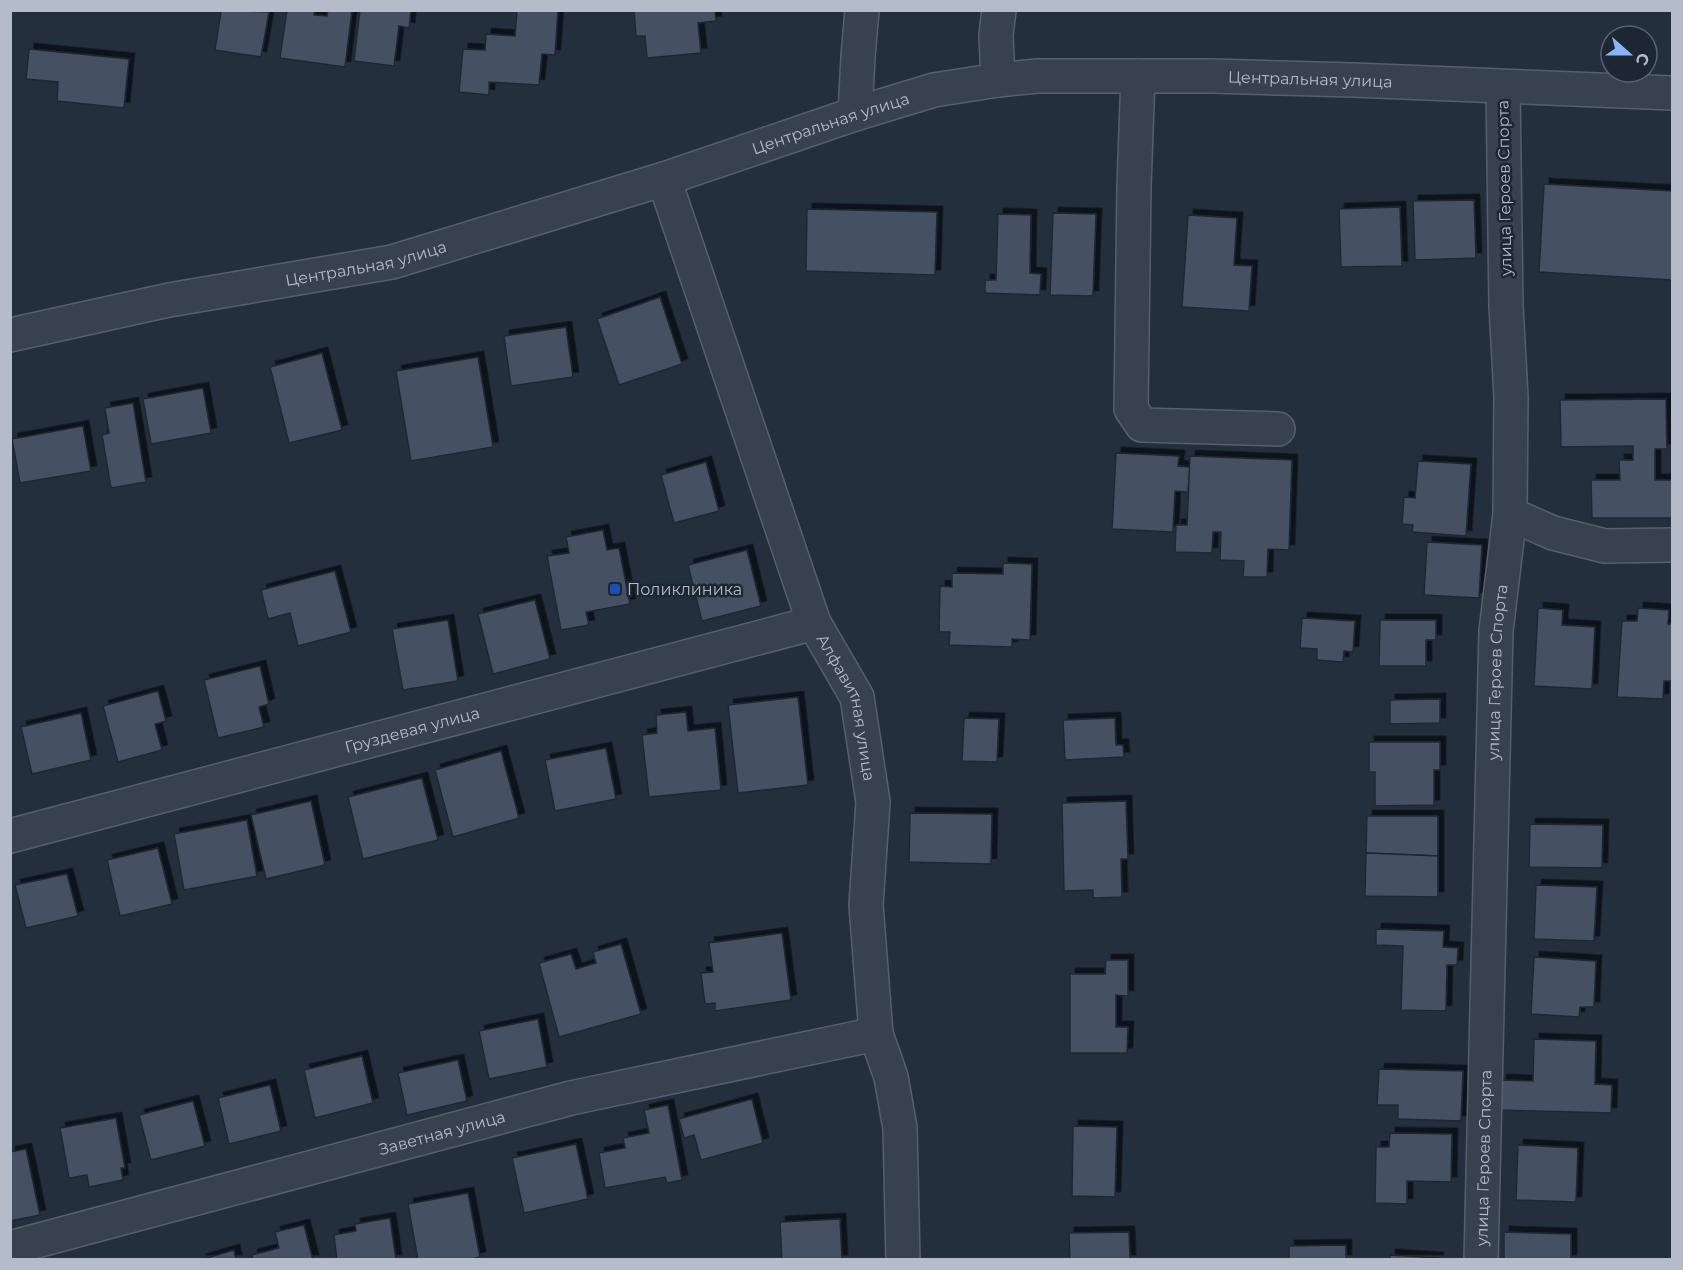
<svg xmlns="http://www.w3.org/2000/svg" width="1683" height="1270" font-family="Montserrat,sans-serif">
  <defs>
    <filter id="shadow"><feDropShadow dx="5.5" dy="-5.5" stdDeviation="0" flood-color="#0009"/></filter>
  </defs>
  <rect width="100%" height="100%" fill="#242f3e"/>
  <g fill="#455162" stroke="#1f2835" stroke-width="1.5" filter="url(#shadow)">
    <path d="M214,10L269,12L261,57L215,50L221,12Z"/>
    <path d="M287,10H315L314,15L327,16L328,10H352L345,67L280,58Z"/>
    <path d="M360,10H411L409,28L399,26L394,66L354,61Z"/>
    <path d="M517,10H558L555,55L542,54L539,85L489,82V95L459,92L463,49L485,50L486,34L515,36Z"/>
    <path d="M634,10H715L716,21L698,23L701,53L647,58L645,36H636Z"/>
    <path d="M29,49L129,59L124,108L57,101L58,82L26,79Z"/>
    <path d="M1544,184L1672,191V280L1539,272Z"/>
    <path d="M1474,200L1476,258L1415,260L1413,201Z"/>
    <path d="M1400,207L1402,266L1341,267L1339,209Z"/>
    <path d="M807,209L937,212L935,275L806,271Z"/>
    <path d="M1053,213L1096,214L1093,296L1050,295Z"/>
    <path d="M998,214L1031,215L1030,273L1041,274L1040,295L985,293V280H996Z"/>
    <path d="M1188,215L1237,218L1234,265L1252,266L1249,311L1182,307Z"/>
    <path d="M660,297L682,364L619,385L597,319Z"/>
    <path d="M566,327L573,377L511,386L504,336Z"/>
    <path d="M322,353L342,430L289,443L270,367Z"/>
    <path d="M478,357L493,447L411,461L396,371Z"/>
    <path d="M203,388L211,433L151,444L143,399Z"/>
    <path d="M1666,399L1667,449H1655V480H1672V518H1592L1591,480H1620L1619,460H1633V446L1561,447L1560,400Z"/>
    <path d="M133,403L146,482L111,488L102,435L109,433L105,408Z"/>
    <path d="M83,426L91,471L20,483L12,439Z"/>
    <path d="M1116,453L1179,456L1178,466L1190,467L1188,492L1175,491L1173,532L1112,529Z"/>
    <path d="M1190,456L1292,460L1289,550L1268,549L1267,577H1243L1244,561L1220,560L1221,532H1213L1212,553L1175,552L1176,525H1187Z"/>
    <path d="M1418,461L1471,464L1466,536L1412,532L1413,525L1402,524L1404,497L1415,498Z"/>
    <path d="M706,462L719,511L674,523L661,475Z"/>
    <path d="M603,530L607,550L619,548L630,604L586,612L589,625L561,630L547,556L569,553L566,537Z"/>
    <path d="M1427,542L1482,545L1479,598L1424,595Z"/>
    <path d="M747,550L761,606L702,621L688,565Z"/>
    <path d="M1003,563L1032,564L1030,640L1012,639V647L949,645L950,632H939L940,586L952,587V573L1003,574Z"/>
    <path d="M335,571L351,632L298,646L290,613L268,619L261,590Z"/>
    <path d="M535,600L550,659L493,674L478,614Z"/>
    <path d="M1538,608L1563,610L1562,625L1595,627L1592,689L1534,686Z"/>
    <path d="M1638,608L1669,610L1668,624H1672V681H1664L1663,699L1617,697L1622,621H1637Z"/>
    <path d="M1302,618L1355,621L1353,652L1344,651L1343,662L1317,660V649L1300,648Z"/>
    <path d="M448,620L458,681L403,690L392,629Z"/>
    <path d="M1380,620H1436V640H1426V666H1379Z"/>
    <path d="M260,666L269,704L259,707L264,727L218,738L204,680Z"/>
    <path d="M158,691L166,721L155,724L162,750L118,762L103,706Z"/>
    <path d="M798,697L808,785L738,793L728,705Z"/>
    <path d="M1440,699V723L1390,724V700Z"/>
    <path d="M686,712L688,731L715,728L721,790L649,797L642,735L657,733L656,715Z"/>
    <path d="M81,713L91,760L32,774L21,727Z"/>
    <path d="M964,718L999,719L997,762L962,761Z"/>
    <path d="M1115,718L1116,745H1123L1124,757L1065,760L1063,720Z"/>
    <path d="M1369,742H1440V770H1434V805L1375,806V772H1369Z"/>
    <path d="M606,748L616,799L555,811L545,760Z"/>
    <path d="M501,751L519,818L453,837L435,770Z"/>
    <path d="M422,778L438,840L363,859L348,797Z"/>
    <path d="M311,801L325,865L266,879L251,815Z"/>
    <path d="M1126,801L1128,859H1121L1122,897L1093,898V890L1064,891L1062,803Z"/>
    <path d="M910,813L992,814L991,864L909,862Z"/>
    <path d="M1367,816H1438V856L1366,853Z"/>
    <path d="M247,820L257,876L184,890L174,834Z"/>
    <path d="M1530,824L1603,825L1602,868L1529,867Z"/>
    <path d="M158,848L172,904L120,916L107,860Z"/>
    <path d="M1366,853L1438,856V897L1365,896Z"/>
    <path d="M67,874L78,916L26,928L15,885Z"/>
    <path d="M1536,885L1597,887L1594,941L1534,939Z"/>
    <path d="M1376,929L1444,931L1443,947L1458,948L1457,965H1447L1446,1011L1401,1010L1403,946L1376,945Z"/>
    <path d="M782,933L791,1000L715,1011V1003L705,1004L701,973L713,972L709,943Z"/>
    <path d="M621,944L641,1014L559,1037L539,963L571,954L576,969L596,963L593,952Z"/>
    <path d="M1534,957L1596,961L1594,1007H1580L1579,1017L1531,1014Z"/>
    <path d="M1106,960H1128V996L1116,995V1027H1128L1127,1053H1070V974H1105Z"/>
    <path d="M538,1019L547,1067L489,1079L479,1031Z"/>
    <path d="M1534,1039L1596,1041L1595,1084L1612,1085L1611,1113L1501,1110V1080L1533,1081Z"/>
    <path d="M362,1056L373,1103L315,1118L304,1070Z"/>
    <path d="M458,1060L467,1101L407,1115L398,1073Z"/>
    <path d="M1379,1069L1463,1071L1461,1121L1398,1119V1105H1377Z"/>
    <path d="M270,1085L281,1131L229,1144L218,1098Z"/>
    <path d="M752,1099L763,1143L701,1160L694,1135L684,1138L679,1119Z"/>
    <path d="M193,1101L205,1146L151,1160L139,1115Z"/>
    <path d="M668,1105L682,1180L667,1183L665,1177L605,1188L599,1153L625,1148L623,1138L649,1133L644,1110Z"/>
    <path d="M116,1118L125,1168H121L123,1180L89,1187L87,1175L69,1178L60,1128Z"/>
    <path d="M1073,1126L1117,1127L1115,1197L1072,1196Z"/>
    <path d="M1390,1133L1452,1134L1451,1182L1407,1181V1204L1375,1203L1376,1147H1389Z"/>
    <path d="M576,1144L588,1199L524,1213L512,1158Z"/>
    <path d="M1518,1145L1578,1148L1576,1202L1516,1200Z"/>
    <path d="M26,1149L40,1215L10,1221V1152Z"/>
    <path d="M468,1193L480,1257L466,1260H418L408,1204Z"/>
    <path d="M390,1218L396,1260H337L334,1235L356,1231L355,1224Z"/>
    <path d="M840,1219L842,1260H782L780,1222Z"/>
    <path d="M304,1225L313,1260H253L252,1255L279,1248L275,1232Z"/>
    <path d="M1129,1232L1130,1260H1070L1069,1233Z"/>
    <path d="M1504,1232L1571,1234V1260H1504Z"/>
    <path d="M1346,1245V1260H1289V1246Z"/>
    <path d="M234,1250L236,1260H200Z"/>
    <path d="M1390,1255L1438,1258V1260H1390Z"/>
  </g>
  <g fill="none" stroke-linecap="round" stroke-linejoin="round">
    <g stroke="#565f6c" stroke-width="36">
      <g id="minor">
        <path d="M1138,76L1134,187L1131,409L1142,425L1278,429"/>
        <path d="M998,80L996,35L999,10"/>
        <path d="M855,114L858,57L862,10"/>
        <path id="s1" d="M664,179L814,623L857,697L873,802L866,905L876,1034L891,1077L900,1128L903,1260"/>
        <path id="s2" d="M10,335L169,300L392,262L664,179L855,114L934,90L998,80L1038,76H1211L1353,80L1672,93"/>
        <path d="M1510,514L1553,533L1605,546L1672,545"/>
        <path id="s3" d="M10,836L814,623"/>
        <path id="s4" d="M10,1248L571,1098L876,1034"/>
        <path id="s5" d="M1481,1260L1496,631L1510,514L1511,397L1506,306L1503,87"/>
      </g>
    </g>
    <use href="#minor" stroke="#38414e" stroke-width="33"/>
  </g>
  <rect fill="#1a4fb4" stroke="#1d2633" stroke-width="2" x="609" y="583" width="12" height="12" rx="3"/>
  <g text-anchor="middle" stroke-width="5" stroke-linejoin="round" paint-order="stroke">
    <g font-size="16" fill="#b4bcc9" stroke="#1d2633">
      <text dy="6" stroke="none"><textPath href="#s2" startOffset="1335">Центральная улица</textPath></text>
      <text dy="6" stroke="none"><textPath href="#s2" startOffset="849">Центральная улица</textPath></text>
      <text transform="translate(1504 188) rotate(-91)" y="6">улица Героев Спорта</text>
      <text dy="6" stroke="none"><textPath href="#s2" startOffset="363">Центральная улица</textPath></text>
      <text dy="6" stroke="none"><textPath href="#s5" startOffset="588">улица Героев Спорта</textPath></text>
      <text dy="6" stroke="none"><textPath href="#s1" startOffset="561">Алфавитная улица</textPath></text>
      <text dy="6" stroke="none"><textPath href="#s3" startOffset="416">Груздевая улица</textPath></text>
      <text dy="6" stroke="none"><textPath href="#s4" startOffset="447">Заветная улица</textPath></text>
      <text dy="6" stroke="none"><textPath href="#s5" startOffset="102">улица Героев Спорта</textPath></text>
    </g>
    <g font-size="16" fill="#b4bcc9" stroke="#1d2633" text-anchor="start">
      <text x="627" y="595">Поликлиника</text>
    </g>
  </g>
  <rect width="1683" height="1270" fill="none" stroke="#b4bcc9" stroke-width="24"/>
  <g transform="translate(1629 54) rotate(111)"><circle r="28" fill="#1d2633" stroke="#59626f" stroke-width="1.5"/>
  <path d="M0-4.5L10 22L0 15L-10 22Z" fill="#8ab4f8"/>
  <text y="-9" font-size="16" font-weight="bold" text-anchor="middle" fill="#b4bcc9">С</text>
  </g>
</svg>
